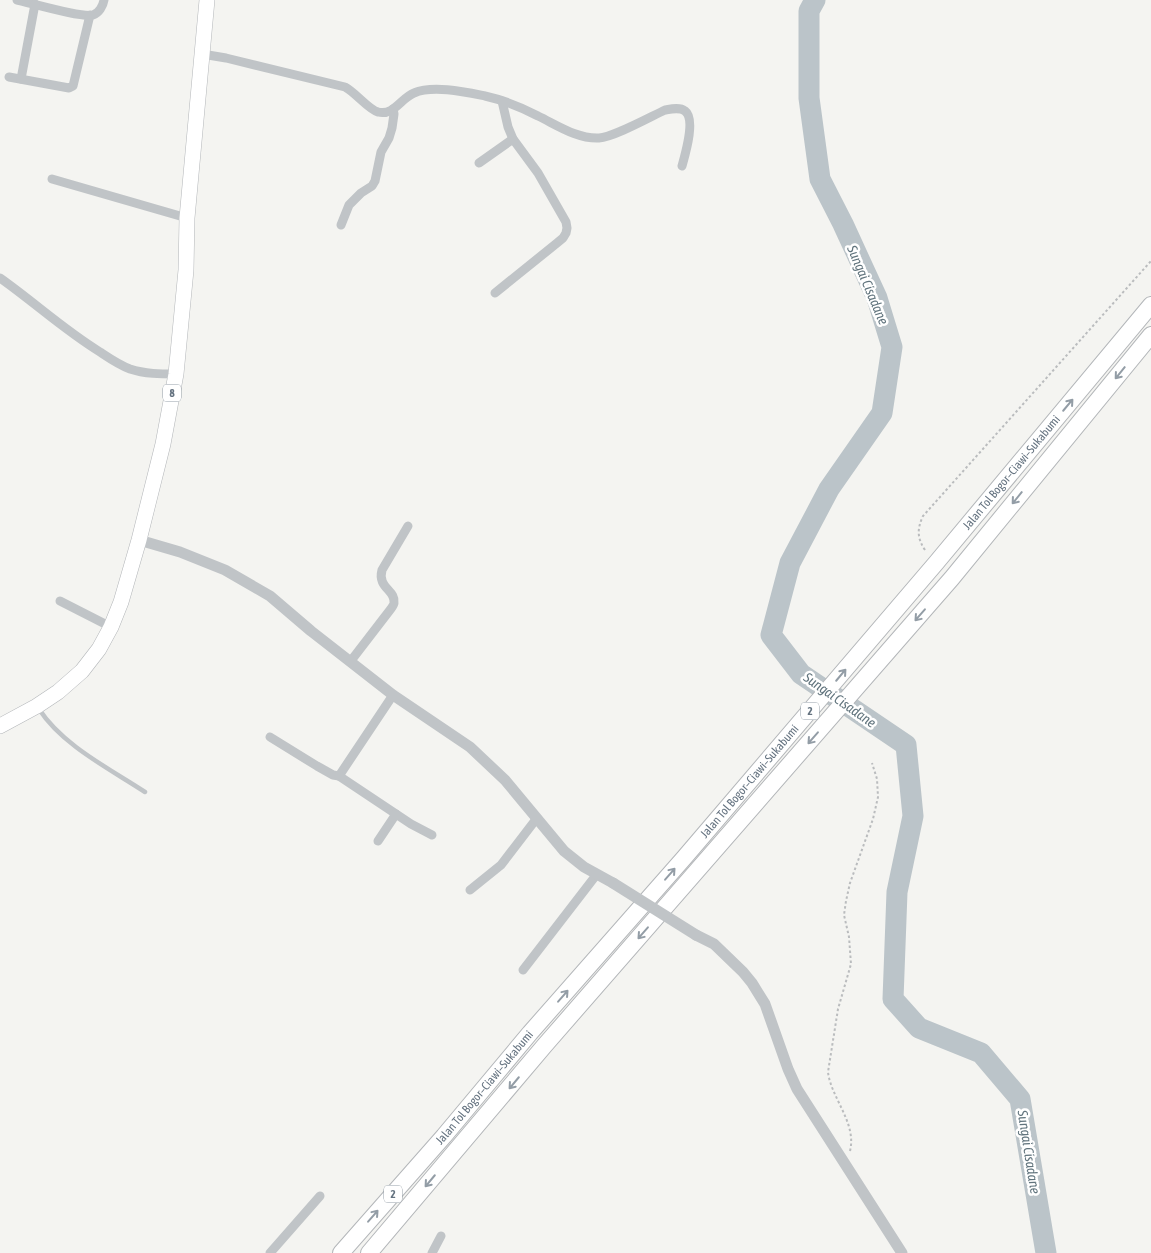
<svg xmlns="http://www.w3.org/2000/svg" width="1151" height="1253" font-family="'Asap Condensed',sans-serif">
  <rect width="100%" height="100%" fill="#f4f4f1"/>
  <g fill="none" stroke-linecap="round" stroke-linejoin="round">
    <path stroke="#bbc4c9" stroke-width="21" d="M815,0L809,11V98L820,179L843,224L877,298L892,347L882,413L829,489L790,563L771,635L801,674L906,745L913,816L897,892L893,999L919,1028L981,1053L1020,1099L1046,1253"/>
    <g stroke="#b3b6b9" stroke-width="16">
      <path id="trunk" d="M0,726L37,706L58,692L82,671L99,649L111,627L121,602L139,540L163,444L176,374L186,270L187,218L207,0"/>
    </g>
    <g stroke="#b3b6b9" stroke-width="18">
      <g id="motorway">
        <path id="s1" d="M341,1253L444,1136L530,1033L684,858L936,563L1151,305"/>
        <path d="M369,1253L545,1045L952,578L1151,335"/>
      </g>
    </g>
    <g stroke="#babcbe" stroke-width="2" stroke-dasharray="2.5 2.5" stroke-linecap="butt">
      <path d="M925,550C917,538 917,529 923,516L1151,261"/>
      <path d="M850,1151C857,1123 831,1098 828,1072L838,1009L851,964L849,937L844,915L846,901L850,883L873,819L878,797L877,779L872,763"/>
    </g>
    <path stroke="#c0c4c7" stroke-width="4.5" d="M39,709C62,745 110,769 145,792"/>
    <g stroke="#c0c4c7" stroke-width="9">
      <path d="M17,0C31,3 82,18 93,15C99,13 103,6 104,0"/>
      <path d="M202,54L226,58L345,87C355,92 369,110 378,112C394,116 401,98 414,93C433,85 465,92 485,96C503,100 521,107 538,116C557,125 577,139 599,138C614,137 650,117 665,110C671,109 680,107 685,111C696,119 685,155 682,166"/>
      <path d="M9,77L69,88L73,86L90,15"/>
      <path d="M21,79L35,4"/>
      <path d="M479,163L513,139"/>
      <path d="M52,179L187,218"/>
      <path d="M341,225L349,205L361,193L372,186L375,181L381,152L389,138L392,128L394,114L393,109"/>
      <path d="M0,278C34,302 64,330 100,352C109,358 119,365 130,369C145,374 161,374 176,374"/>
      <path d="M495,293L557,243L563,238L566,233L567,228L566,222L538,173L513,139L508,127L502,101"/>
      <path d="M60,601L111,627"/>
      <path d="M350,662L390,610C392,607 394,605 394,603C396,590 377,588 382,570L408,526"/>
      <path d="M270,737L317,766L333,775L339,776L393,695"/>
      <path d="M339,776L411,824L432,835"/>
      <path d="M378,841L396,814"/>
      <path d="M470,890L501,865L537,818"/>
      <path d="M523,970L597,874"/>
      <path d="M270,1253L320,1196"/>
      <path d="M432,1253L441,1236"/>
    </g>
    <g stroke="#c0c4c7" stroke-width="11">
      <path d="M139,540L180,552L225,570L270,596L311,631L393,695L470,747L505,780L564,851L584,867L613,883"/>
      <path d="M696,935L714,944L743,972L752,983L765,1004L788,1069L797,1089L902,1253"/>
    </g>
    <use href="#trunk" stroke="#fff" stroke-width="15"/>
    <use href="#motorway" stroke="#fff" stroke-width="16"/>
    <path stroke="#c0c4c7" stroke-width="11" d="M613,883L696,935"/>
  </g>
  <defs><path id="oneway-shaft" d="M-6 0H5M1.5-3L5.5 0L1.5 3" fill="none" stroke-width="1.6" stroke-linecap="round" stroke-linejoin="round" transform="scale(1.25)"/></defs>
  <g stroke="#939da6">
    <use href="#oneway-shaft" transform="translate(1120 373) rotate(129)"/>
    <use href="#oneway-shaft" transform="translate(1068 405) rotate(-50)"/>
    <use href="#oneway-shaft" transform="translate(1017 498) rotate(129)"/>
    <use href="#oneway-shaft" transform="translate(920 615) rotate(131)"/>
    <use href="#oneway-shaft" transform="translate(841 675) rotate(-50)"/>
    <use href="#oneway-shaft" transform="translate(813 738) rotate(131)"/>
    <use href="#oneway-shaft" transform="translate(670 874) rotate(-49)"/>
    <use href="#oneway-shaft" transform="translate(643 933) rotate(131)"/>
    <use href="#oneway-shaft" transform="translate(563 996) rotate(-49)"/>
    <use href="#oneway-shaft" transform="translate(514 1083) rotate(130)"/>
    <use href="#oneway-shaft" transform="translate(430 1181) rotate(130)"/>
    <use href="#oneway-shaft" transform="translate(373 1216) rotate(-49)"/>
  </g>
  <g text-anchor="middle" stroke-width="5" stroke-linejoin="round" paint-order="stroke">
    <g fill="#fff" stroke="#939da6" stroke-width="1">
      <rect x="163" y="384.5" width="18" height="17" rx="4"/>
      <rect x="801" y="702.5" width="18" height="17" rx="4"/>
      <rect x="384" y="1185.5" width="18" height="17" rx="4"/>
    </g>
    <g font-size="11" font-weight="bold" fill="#657380">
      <text x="172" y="397">8</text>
      <text x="810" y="715">2</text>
      <text x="393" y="1198">2</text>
    </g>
    <g font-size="12" fill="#657380" stroke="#fff">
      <text dy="4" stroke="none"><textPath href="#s1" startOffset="1029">Jalan Tol Bogor–Ciawi–Sukabumi</textPath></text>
      <text dy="4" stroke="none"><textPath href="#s1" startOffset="624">Jalan Tol Bogor–Ciawi–Sukabumi</textPath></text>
      <text dy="4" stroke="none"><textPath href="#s1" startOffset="219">Jalan Tol Bogor–Ciawi–Sukabumi</textPath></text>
    </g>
    <g font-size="14" font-style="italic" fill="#61747d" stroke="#fff">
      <text transform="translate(868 285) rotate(67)" y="5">Sungai Cisadane</text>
      <text transform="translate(840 700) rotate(35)" y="5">Sungai Cisadane</text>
      <text transform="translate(1029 1152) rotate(81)" y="5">Sungai Cisadane</text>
    </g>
  </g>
</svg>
